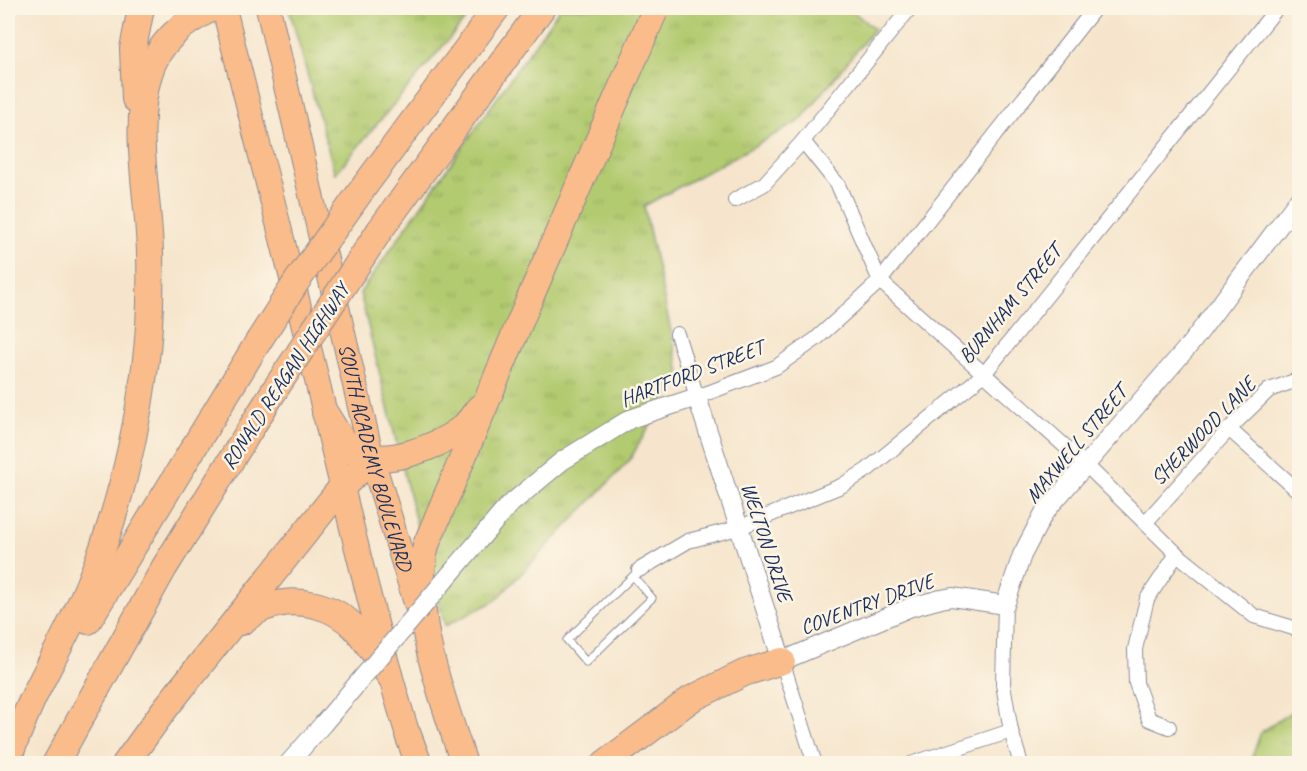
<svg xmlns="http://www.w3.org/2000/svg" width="1307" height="771" font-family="Caveat,sans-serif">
  <defs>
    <pattern id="grass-tufts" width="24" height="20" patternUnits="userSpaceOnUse" patternTransform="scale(1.5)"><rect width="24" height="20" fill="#b2ca6f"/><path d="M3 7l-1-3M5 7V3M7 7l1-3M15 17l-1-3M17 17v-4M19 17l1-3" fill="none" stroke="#98ae63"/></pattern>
  </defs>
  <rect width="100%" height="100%" fill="#fcf5e5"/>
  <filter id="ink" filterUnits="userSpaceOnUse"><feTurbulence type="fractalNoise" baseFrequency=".0167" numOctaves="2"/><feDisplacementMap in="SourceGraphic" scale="12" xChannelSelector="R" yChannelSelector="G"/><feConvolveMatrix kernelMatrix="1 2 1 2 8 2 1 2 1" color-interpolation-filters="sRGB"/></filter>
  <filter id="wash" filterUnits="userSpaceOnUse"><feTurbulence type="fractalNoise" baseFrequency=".008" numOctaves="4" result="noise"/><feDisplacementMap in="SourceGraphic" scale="24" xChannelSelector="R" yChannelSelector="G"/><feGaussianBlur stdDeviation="1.35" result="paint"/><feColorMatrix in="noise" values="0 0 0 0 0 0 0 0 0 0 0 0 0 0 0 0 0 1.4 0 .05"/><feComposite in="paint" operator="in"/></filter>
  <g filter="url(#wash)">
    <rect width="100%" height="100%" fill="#f6e5cc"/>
    <g fill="url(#grass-tufts)" stroke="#667c66" stroke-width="1.5">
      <path d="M289,8H475L335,174Z"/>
      <path d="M560,8H849L874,29L800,121L644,206L680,373L629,461L495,601L445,626L419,535L360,293Z"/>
      <path d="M1299,704V763H1250L1261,732L1287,715Z"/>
    </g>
  </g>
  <g filter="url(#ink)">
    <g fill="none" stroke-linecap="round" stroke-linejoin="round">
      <g stroke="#888a95" stroke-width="9">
        <path id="service" d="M633,576L652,598L586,662L567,640L633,576L639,570"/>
      </g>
      <g stroke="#888a95" stroke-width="16">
        <g id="minor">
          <path d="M803,141L910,8"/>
          <path d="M735,200L764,184L803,141L838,185L880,281L1086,465L1177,554L1254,616L1300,630"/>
          <path d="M677,334L697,397L776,367L816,339L880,281L1095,8"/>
          <path d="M1229,429L1296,489L1300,490"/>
          <path d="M1145,523L1229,429L1269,390L1300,379"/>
          <path d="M639,570L688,541L738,528L841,486L867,470L984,374L1277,8"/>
          <path d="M1005,605L1003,684L1011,731L1021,764"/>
          <path d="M782,661L815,764"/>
          <path d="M1169,727L1149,719L1136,683L1135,649L1147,599L1177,554"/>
          <path d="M911,764L1011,731"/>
        </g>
      </g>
      <g stroke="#888a95" stroke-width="20">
        <g id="tertiary">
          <path d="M508,506L562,461L630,419L697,397L782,661L911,607L941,599L952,597L1005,605L1022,555L1044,513L1192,342L1300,198"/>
          <path d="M288,764L323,724"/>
        </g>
      </g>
      <g stroke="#888a95" stroke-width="26">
        <g id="trunk">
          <path d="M224,8C257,143 293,278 325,414C350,521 375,629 408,735"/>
          <path id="s1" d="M268,8L372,459L419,613"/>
        </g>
      </g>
      <g stroke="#888a95" stroke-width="28">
        <g id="motorway">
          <path d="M135,99L133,49L141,8"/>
          <path d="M366,184L497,8"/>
          <path d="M380,230L542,8"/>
          <path d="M325,413C334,427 342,444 357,452C384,468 437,447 461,429C468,424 473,415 479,408"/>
          <path d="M88,621L258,342"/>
          <path d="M241,622C248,617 256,611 264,608C296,595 335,605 357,630C369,644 379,661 389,675"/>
          <path d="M408,735L419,764"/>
          <path d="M8,759C17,737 25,714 36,692C53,657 73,623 88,586C117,517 135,442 145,367C150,331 151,291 150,254C149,195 132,131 149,74C159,41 184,22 213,8"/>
          <path d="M55,764L164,568L274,391"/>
          <path d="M125,764L164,710L341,488L372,459"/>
          <path d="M464,764C442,694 410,619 426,545L533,291L656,8"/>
          <path d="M604,764L691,699L744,673L782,661"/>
        </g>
      </g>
      <use href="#service" stroke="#fff" stroke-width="7"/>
      <use href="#minor" stroke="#fff" stroke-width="14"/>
      <use href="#tertiary" stroke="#fff" stroke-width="18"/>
      <use href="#trunk" stroke="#f9bc8a" stroke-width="24"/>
      <use href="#motorway" stroke="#f9bc8a" stroke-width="26"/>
      <g stroke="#888a95" stroke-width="20" stroke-linecap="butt">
        <path id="tertiary-bridge" d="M323,724L508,506"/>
      </g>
      <g stroke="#888a95" stroke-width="28" stroke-linecap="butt">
        <g id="motorway-bridge">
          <path d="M258,342L297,281L366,184"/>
          <path d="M274,391L380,230"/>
        </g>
      </g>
      <use href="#tertiary-bridge" stroke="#fff" stroke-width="18"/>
      <use href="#motorway-bridge" stroke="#f9bc8a" stroke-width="26"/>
    </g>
  </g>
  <g text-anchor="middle" stroke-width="5" stroke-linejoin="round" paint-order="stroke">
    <g font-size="21" fill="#1b2f5e" stroke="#fcf5e5">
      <text transform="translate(1010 304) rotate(-50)" y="7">BURNHAM STREET</text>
      <text transform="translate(692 373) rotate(-21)" y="7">HARTFORD STREET</text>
      <text transform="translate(285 376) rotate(-57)" y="7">RONALD REAGAN HIGHWAY</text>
      <text transform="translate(1203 431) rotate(-46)" y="7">SHERWOOD LANE</text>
      <text transform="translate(1076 444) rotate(-50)" y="7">MAXWELL STREET</text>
      <text dy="7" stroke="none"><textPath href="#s1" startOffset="462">SOUTH ACADEMY BOULEVARD</textPath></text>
      <text transform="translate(767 542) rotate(72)" y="7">WELTON DRIVE</text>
      <text transform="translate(867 604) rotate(-20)" y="7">COVENTRY DRIVE</text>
    </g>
  </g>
  <rect width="1307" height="771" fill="none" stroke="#fcf5e5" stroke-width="30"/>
</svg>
